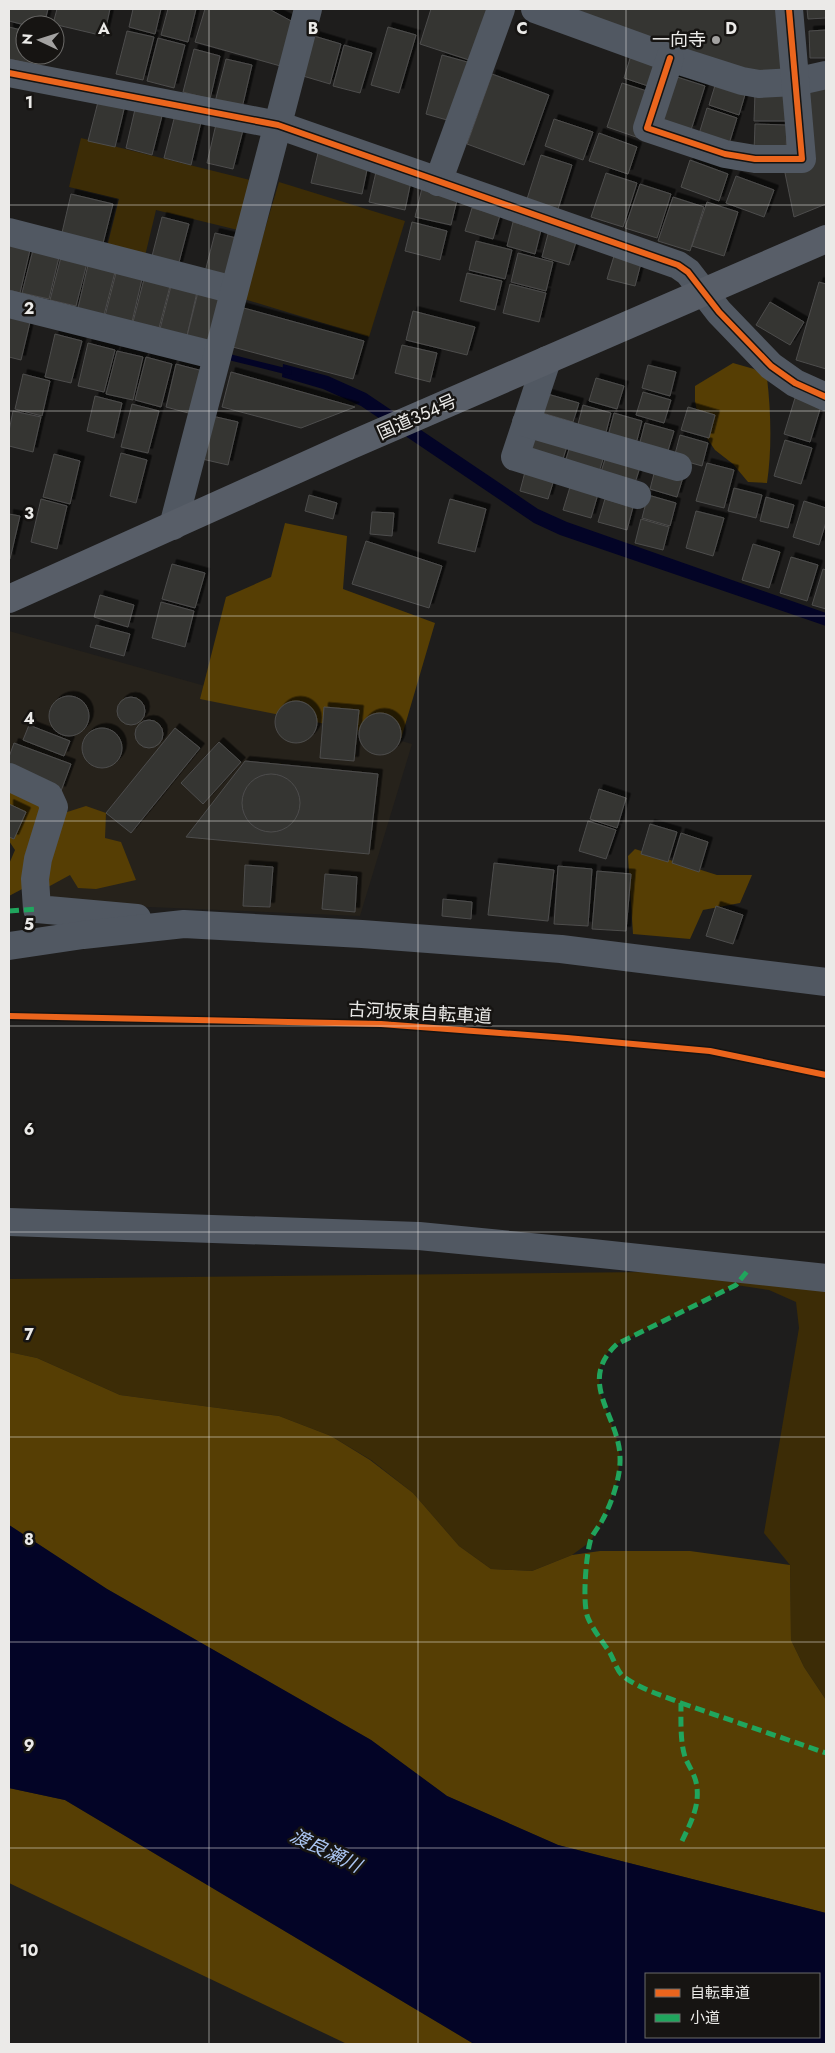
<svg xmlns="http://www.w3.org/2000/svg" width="835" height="2053" font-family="Jost,'Noto Sans JP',sans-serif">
  <defs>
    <filter id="shadow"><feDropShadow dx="4.5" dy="-4.5" stdDeviation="0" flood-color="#0009"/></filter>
  </defs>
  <rect width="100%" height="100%" fill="#1e1d1c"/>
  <path fill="#26221b" d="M9,631L412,744L360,916L101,905L43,895L9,776Z"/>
  <g fill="#3c2c06">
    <path d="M81,138L254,181L242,231L156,210L145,256L107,247L119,199L69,187Z"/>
    <path d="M279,182L405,221L369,337L244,299Z"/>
    <path d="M826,1270V1700L804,1667L791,1640L790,1565L764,1533L799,1328L796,1302L769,1290L736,1285L617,1344L607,1353L600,1368L599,1390L616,1436L620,1457L617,1481L604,1519L590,1542L572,1555L532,1571L491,1569L459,1546L413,1493L371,1460L331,1436L279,1416L120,1395L37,1358L9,1352V1279Z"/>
  </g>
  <g fill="#563e04">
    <path d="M733,363L754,369L767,378C771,411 772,450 767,483L748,482L733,464L715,450L700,428L695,401V386Z"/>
    <path d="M285,523L347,536L343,589L435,623L401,739L200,699L226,597L271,577Z"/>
    <path d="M9,789L64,813L86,806L106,813L105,838L121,842L136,880L96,889L78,888L70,875L48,887H26L9,896V864L15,850L9,841Z"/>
    <path d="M635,849L717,875H752L740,903L703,910L690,939L633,934L628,856Z"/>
    <path d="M9,1352L37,1358L120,1395L279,1416L331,1436L370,1460L413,1493L459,1546L491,1569L532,1571L572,1555L600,1551H690L790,1565L791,1640L804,1667L826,1700V1913L558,1845L447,1796L371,1740L107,1589L9,1525Z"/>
    <path d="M9,1788L65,1800L474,2044H347L9,1883Z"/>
  </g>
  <g fill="#030426" fill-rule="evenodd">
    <path d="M283,364L328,376L366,393L538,509L567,522L826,613V626L560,535L534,523L361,406L323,389L282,377Z"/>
    <path d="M9,1525L107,1589L371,1740L447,1796L558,1845L826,1913V2044H474L65,1800L9,1788ZM646,1974H819V2037H646Z"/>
  </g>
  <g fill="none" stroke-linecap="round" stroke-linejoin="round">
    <path stroke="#030426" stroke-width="6" d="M225,356L289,372"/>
  </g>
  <g fill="#353433" stroke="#4d4d4c" filter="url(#shadow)">
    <path d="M9,9H48L44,25H25L9,21Z"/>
    <path d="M57,9H110L104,36L53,24Z"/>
    <path d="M133,9H161L155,34L129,27Z"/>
    <path d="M168,9H196L188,42L161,35Z"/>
    <path d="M205,9H269L293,22L284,67L195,42Z"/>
    <path d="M431,9H490L472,61L420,44Z"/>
    <path d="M557,9H781L787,74L759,77Z"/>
    <path d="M807,9H826V18L808,19Z"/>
    <path d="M9,27L25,31V55H37L34,65L9,59Z"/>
    <path d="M388,27L416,35L399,93L371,85Z"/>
    <path d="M826,30V58H810L809,31Z"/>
    <path d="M127,31L154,37L143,80L116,74Z"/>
    <path d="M314,36L341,44L330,84L303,76Z"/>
    <path d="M158,38L185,45L174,88L147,81Z"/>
    <path d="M344,45L372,53L360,93L333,86Z"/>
    <path d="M194,49L220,56L210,99L183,92Z"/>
    <path d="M632,52L663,61L654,88L624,78Z"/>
    <path d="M442,55L471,63L454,122L426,114Z"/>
    <path d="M226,59L252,65L242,108L215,102Z"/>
    <path d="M492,74L549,95L524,165L467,144Z"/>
    <path d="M674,76L705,86L691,130L660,120Z"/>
    <path d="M717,79L747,88L739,115L709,105Z"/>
    <path d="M826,82V204L794,217L785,173L809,165L800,86Z"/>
    <path d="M622,83L653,93L639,138L607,127Z"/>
    <path d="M755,93L787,94L786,121H754Z"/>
    <path d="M99,98L125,105L115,147L88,141Z"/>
    <path d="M136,105L163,112L152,155L126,148Z"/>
    <path d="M707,108L737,118L729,144L699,134Z"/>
    <path d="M175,115L201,122L191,165L164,158Z"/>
    <path d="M554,119L593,132L583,160L545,146Z"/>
    <path d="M217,120L244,126L233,169L207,163Z"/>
    <path d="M755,124L787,125L786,153L754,152Z"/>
    <path d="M599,133L637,147L628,174L589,161Z"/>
    <path d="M318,153L368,165L362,194L311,183Z"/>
    <path d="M541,155L572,165L558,209L527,199Z"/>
    <path d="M690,160L728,174L719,201L681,187Z"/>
    <path d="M376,172L411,181L405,210L369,202Z"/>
    <path d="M606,173L637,183L623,227L591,217Z"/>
    <path d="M736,176L774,190L764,217L726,203Z"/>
    <path d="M640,184L671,194L657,238L625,228Z"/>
    <path d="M422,188L458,196L451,225L415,217Z"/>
    <path d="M71,194L113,204L102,247L61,237Z"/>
    <path d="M673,197L704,207L690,251L658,241Z"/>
    <path d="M707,202L738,212L724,256L692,246Z"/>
    <path d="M472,208L500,215L493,239L465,231Z"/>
    <path d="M162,217L189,224L178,266L151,260Z"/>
    <path d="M412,222L447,231L440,260L405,251Z"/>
    <path d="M513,222L541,230L535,254L507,246Z"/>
    <path d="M215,233L241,239L230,283L204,276Z"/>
    <path d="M548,234L576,242L569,265L542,257Z"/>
    <path d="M476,241L512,250L505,279L469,270Z"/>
    <path d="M9,244L30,250L20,293L9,290Z"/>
    <path d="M33,250L59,257L49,299L22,293Z"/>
    <path d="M518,253L553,262L546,291L511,282Z"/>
    <path d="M614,256L641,263L635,286L607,279Z"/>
    <path d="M61,257L87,263L76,306L50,300Z"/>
    <path d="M88,265L115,272L104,315L78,308Z"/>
    <path d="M116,273L142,279L132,322L105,316Z"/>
    <path d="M467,273L502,281L495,310L460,301Z"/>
    <path d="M144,279L170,286L159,328L133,322Z"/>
    <path d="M819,282L826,284V369L796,360Z"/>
    <path d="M510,284L546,293L539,322L503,313Z"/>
    <path d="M171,286L197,292L187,336L160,329Z"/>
    <path d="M198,292L224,299L214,342L187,336Z"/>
    <path d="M770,302L804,322L790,345L756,325Z"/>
    <path d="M240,307L364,341L353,379L229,346Z"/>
    <path d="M413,311L475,327L467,355L406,340Z"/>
    <path d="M9,312L31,318L21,360L9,357Z"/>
    <path d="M55,334L82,341L71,383L45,377Z"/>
    <path d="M88,343L115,350L104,392L78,386Z"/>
    <path d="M402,345L437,353L430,382L395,373Z"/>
    <path d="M117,351L143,357L133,400L106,394Z"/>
    <path d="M146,357L172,364L161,407L135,400Z"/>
    <path d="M176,364L203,371L192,414L166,407Z"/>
    <path d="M648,365L676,372L670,396L642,388Z"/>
    <path d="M231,372L355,407L301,428L222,407Z"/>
    <path d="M23,374L50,381L42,416L15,409Z"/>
    <path d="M596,378L624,386L617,409L589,401Z"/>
    <path d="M643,392L671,400L664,423L636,415Z"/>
    <path d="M544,393L579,403L573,422L539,412Z"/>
    <path d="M95,396L122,403L114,438L87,431Z"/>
    <path d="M795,398L821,406L810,442L784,434Z"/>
    <path d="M132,404L159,411L148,453L121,447Z"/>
    <path d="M583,405L611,413L605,436L577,428Z"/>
    <path d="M688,407L715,415L709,438L681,430Z"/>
    <path d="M13,411L41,417L33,452L9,446V431Z"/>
    <path d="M614,413L642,421L636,444L608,436Z"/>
    <path d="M212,416L238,422L228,465L202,459Z"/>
    <path d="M645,423L674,431L667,454L639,446Z"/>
    <path d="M534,432L568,443L562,462L528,451Z"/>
    <path d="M680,435L708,443L702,466L674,458Z"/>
    <path d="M785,440L812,448L801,484L774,476Z"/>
    <path d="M571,443L605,453L599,472L565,462Z"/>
    <path d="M121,453L147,460L136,503L110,496Z"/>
    <path d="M607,453L641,464L635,483L601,472Z"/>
    <path d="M54,454L80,461L70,504L43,497Z"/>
    <path d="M707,463L734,470L724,508L696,501Z"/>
    <path d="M656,466L684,474L677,497L650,489Z"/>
    <path d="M526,468L555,476L548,499L520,491Z"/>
    <path d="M570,487L598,494L591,518L563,510Z"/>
    <path d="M734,488L762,495L756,518L728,511Z"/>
    <path d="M309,495L337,503L333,519L305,511Z"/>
    <path d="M648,495L676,503L670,526L642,518Z"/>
    <path d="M766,497L794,505L788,528L760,521Z"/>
    <path d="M41,499L67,506L57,549L31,542Z"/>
    <path d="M450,499L486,509L475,552L438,543Z"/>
    <path d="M605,499L633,507L627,530L598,522Z"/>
    <path d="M804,501L826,508V522L819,545L793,537Z"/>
    <path d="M696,511L724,518L713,556L686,548Z"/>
    <path d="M372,512L394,513L392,536L370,534Z"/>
    <path d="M9,514L20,516L10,559H9Z"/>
    <path d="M641,519L669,527L663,550L635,543Z"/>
    <path d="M366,541L442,566L429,608L352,584Z"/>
    <path d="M753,544L780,552L769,588L742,580Z"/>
    <path d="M791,557L818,565L807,601L780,593Z"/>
    <path d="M172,564L205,573L195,608L162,599Z"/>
    <path d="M823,569L826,570V609L812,605Z"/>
    <path d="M100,595L134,605L128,627L94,617Z"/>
    <path d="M161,602L194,611L185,647L152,638Z"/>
    <path d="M96,625L130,634L124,656L90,647Z"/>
    <circle cx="69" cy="716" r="20"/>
    <circle cx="131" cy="711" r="14"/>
    <circle cx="296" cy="722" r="21"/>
    <path d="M324,707L359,710L354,761L320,758Z"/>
    <circle cx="380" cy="734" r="21"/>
    <circle cx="149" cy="734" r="14"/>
    <path d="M29,725L70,741L64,756L23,740Z"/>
    <path d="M175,728L200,748L131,833L106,813Z"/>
    <circle cx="102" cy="748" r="20"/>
    <path d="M219,742L241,762L203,804L181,783Z"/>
    <path d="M14,743L71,764L61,791L9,771V757Z"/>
    <path d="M245,761L378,774L369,854L186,837Z"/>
    <circle cx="271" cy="803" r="29"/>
    <path d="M599,789L626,798L617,828L590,819Z"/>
    <path d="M9,804L26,812L14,839L9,837Z"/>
    <path d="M588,821L616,830L606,859L579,851Z"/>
    <path d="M650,824L677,832L668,862L641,854Z"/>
    <path d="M681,833L708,842L699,872L672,863Z"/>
    <path d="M494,863L554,870L548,921L488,915Z"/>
    <path d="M245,865L273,867L270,907L243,906Z"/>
    <path d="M558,866L592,869L588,926L554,924Z"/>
    <path d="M597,871L631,874L626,931L592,929Z"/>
    <path d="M325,874L357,877L355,912L322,909Z"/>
    <path d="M443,899L472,902L471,919L442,916Z"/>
    <path d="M716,906L743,915L733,944L706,936Z"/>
  </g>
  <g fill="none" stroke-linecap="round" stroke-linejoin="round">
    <g stroke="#515862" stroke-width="28">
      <path d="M535,9L670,58L742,81L759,84L795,82L826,75"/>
      <path d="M670,58L647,128L725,154L755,159H802L789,9"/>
      <path d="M9,73L278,125L678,265L688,272L719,312L771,366L795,383L826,397"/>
      <path d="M438,182L501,9"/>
      <path d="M9,232L234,290"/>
      <path d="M9,304L217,356"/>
      <path d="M547,360L515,457L637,495"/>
      <path d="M526,423L678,467"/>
      <path d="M173,526L308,9"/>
      <path d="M9,777L49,796L54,807L38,859L35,879L37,909L137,918"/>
      <path d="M9,946L83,935L184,924L362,934L561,949L826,982"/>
      <path d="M9,1222L419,1236L592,1253L826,1278"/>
    </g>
    <path stroke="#585e68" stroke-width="28" d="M9,599L349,446L826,239"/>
    <g stroke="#20a55d" stroke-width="5" stroke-dasharray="10 5" stroke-linecap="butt">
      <path d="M9,911L37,909"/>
      <path d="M681,1703L826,1753"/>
      <path d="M682,1841C691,1822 701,1804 696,1782C694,1773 688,1765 685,1757C680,1741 681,1720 681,1703C662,1695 639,1689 623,1676C617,1671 614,1660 610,1653C603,1642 593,1630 588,1618C582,1604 586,1557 590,1542C592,1534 599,1527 603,1519C612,1502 621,1476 620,1457C619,1415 576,1382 617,1344L736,1285L749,1269"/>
    </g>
    <g stroke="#161412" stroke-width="9">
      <g id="cycleway">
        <path d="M670,58L647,128L725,154L755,159H802L789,9"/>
        <path d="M9,73L278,125L678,265L688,272L719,312L771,366L795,383L826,397"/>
        <path d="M9,1016L381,1024L567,1038L710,1051L826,1075"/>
      </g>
    </g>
    <use href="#cycleway" stroke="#eb651d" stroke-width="6"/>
  </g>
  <path fill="none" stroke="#ebeae8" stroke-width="1" stroke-opacity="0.55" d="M209,9V2044M418,9V2044M626,9V2044M9,205H826M9,411H826M9,616H826M9,821H826M9,1026H826M9,1232H826M9,1437H826M9,1642H826M9,1848H826"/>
  <circle fill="#a3a2a1" stroke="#161412" stroke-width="2" cx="716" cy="40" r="5"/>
  <g text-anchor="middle" stroke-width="5" stroke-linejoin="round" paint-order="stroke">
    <g font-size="18" fill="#ebeae8" stroke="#161412" text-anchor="end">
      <text x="706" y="46">一向寺</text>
    </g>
    <g font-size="18" fill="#ebeae8" stroke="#161412">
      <text transform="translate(417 417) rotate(-24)" y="6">国道354号</text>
      <text transform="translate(420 1013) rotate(3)" y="6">古河坂東自転車道</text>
    </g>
    <g font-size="19" font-style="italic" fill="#aac5f1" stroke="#161412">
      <text transform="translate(326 1850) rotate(26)" y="7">渡良瀬川</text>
    </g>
  </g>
  <g font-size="16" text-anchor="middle" font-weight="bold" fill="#ebeae8" stroke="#161412" stroke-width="5" stroke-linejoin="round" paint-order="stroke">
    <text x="104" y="34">A</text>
    <text x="313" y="34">B</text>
    <text x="522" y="34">C</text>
    <text x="731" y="34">D</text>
    <text x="29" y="108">1</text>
    <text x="29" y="314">2</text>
    <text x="29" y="519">3</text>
    <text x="29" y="724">4</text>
    <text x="29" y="930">5</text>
    <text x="29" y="1135">6</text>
    <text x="29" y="1340">7</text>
    <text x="29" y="1545">8</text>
    <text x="29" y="1751">9</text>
    <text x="29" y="1956">10</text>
  </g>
  <rect width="835" height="2053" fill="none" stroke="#ebeae8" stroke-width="20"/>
  <rect x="645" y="1973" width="175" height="65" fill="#161412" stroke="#6b6a68"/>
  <rect x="655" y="1989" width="25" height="8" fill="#eb651d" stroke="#6b6a68"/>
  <text x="690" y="1998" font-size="15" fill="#ebeae8">自転車道</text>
  <rect x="655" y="2014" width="25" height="8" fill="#20a55d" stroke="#6b6a68"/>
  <text x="690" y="2023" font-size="15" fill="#ebeae8">小道</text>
  <g transform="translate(40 40) rotate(274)"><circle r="24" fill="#161412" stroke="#6b6a68"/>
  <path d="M0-4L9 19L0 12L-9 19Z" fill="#a3a2a1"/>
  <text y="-8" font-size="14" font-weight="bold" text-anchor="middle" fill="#ebeae8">N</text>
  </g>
</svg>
